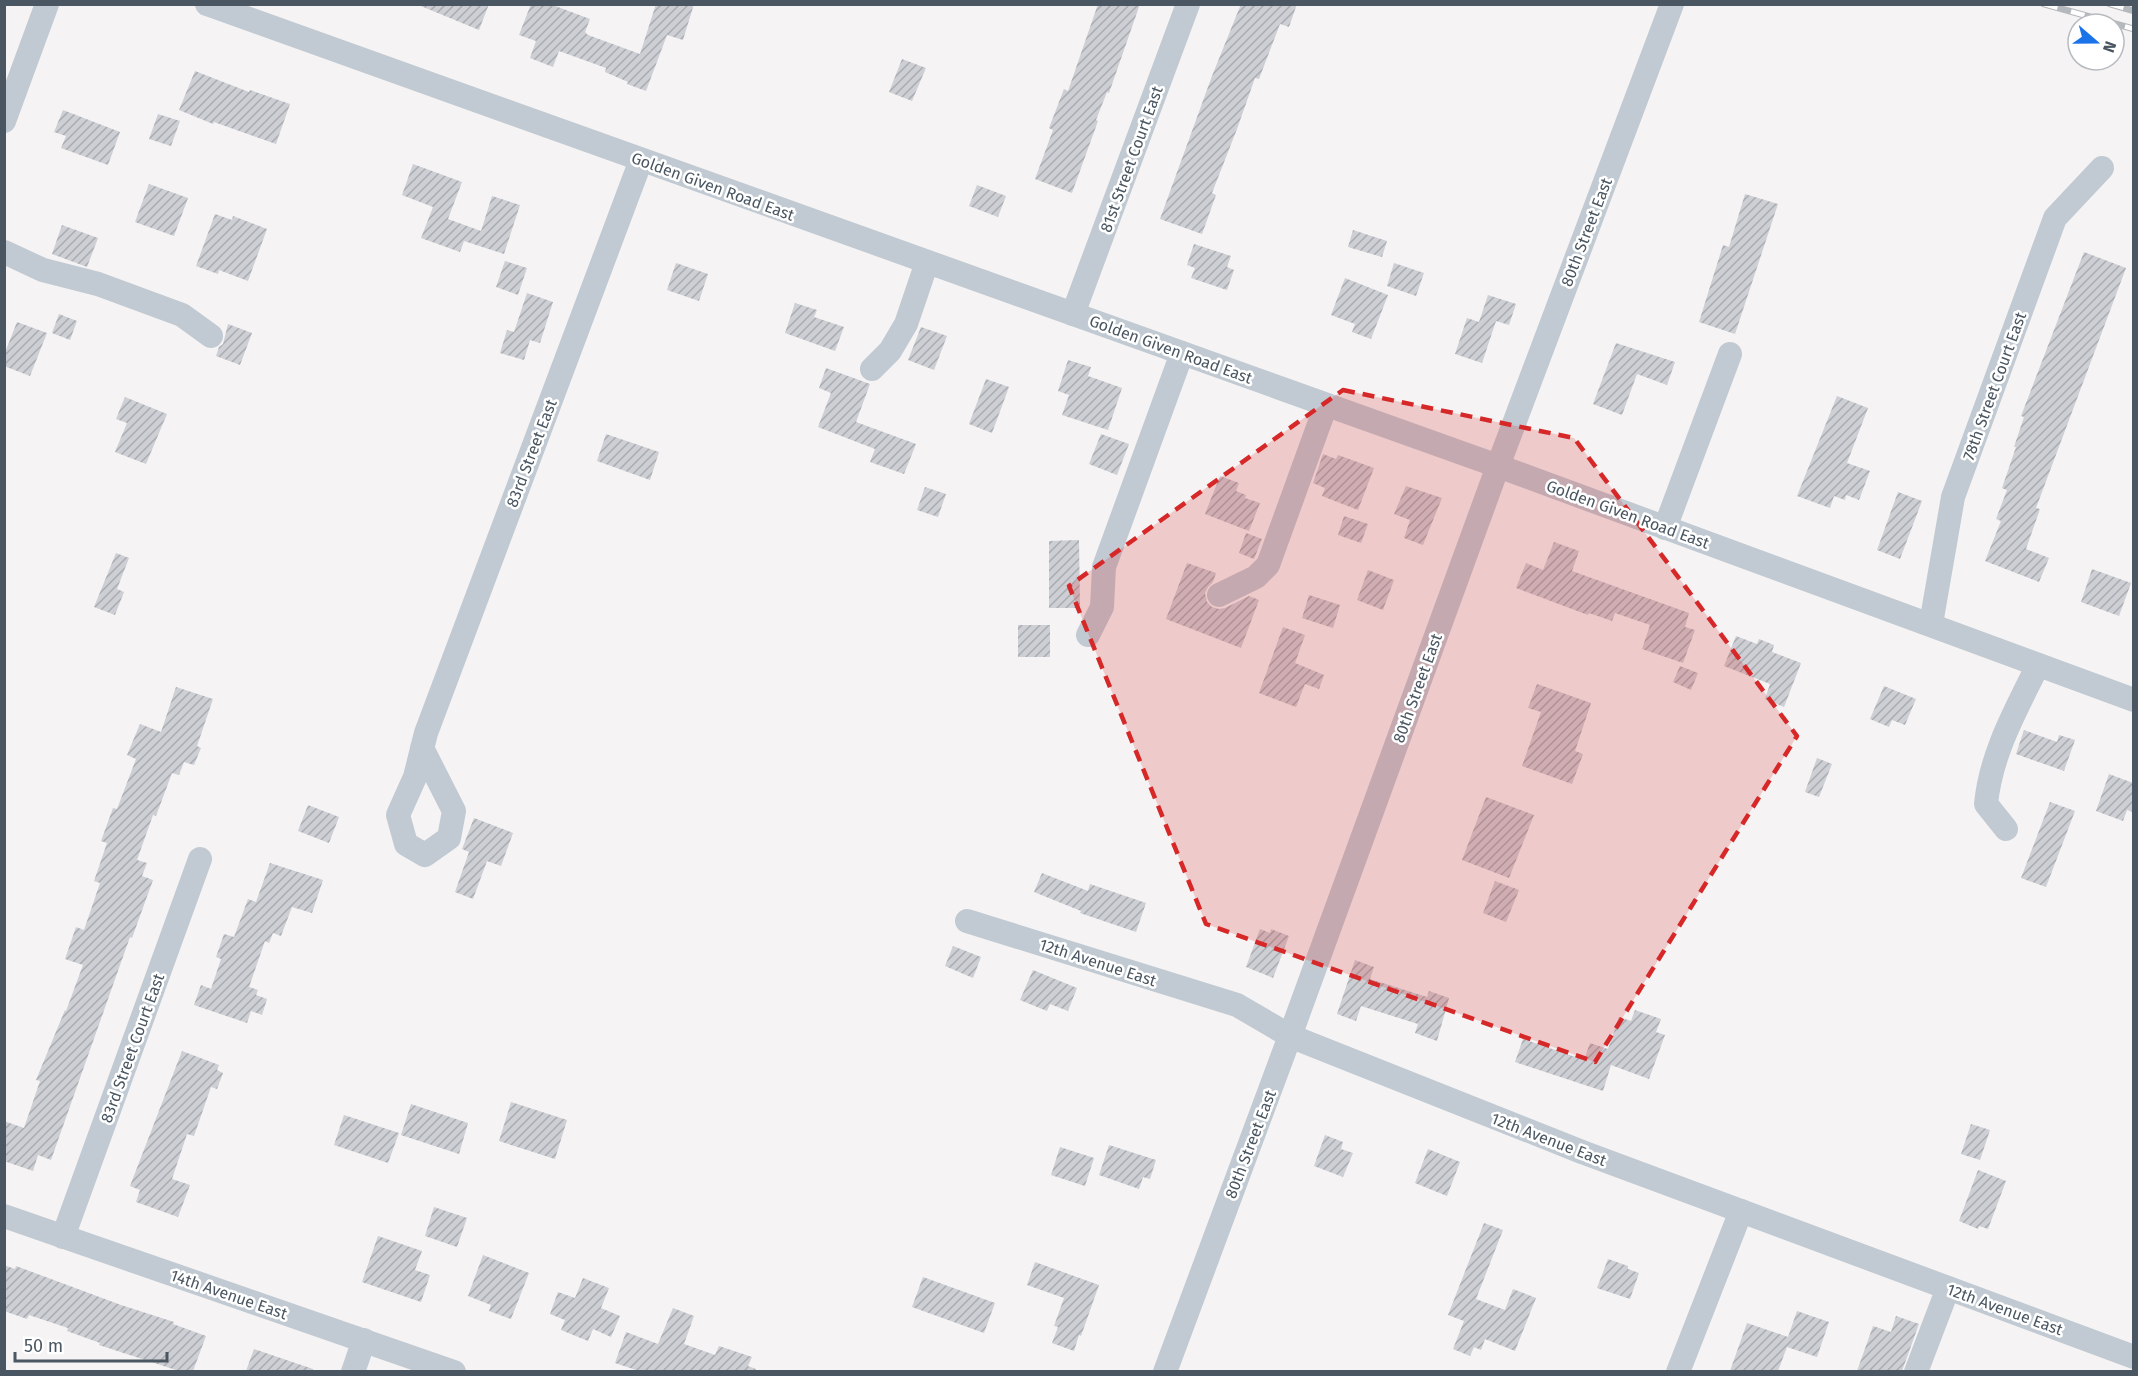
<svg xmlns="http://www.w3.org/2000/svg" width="2138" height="1376" font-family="'Fira Sans',sans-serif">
  <defs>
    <pattern id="building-hatch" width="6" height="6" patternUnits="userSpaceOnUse" patternTransform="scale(1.5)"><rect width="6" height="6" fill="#cdcfd5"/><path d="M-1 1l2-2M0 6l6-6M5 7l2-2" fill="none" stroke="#a8abb0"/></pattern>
  </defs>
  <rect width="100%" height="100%" fill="#f5f3f3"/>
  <g fill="url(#building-hatch)">
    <path d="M416,4H489L479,30Z"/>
    <path d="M531,4H550L590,19L585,32L588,35L640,54L656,4H694L683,40L667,35L646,91L627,84L628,82L605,72L606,68L559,51L553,67L530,58L536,41L519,35Z"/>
    <path d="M1098,4H1140L1109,93L1107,92L1096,120L1098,121L1072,193L1035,179L1053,130L1049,128L1064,89L1068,91Z"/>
    <path d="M1241,4H1297L1289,27L1280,24L1259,79L1255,78L1237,129L1212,193L1216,195L1202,234L1160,219L1212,76Z"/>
    <path d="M902,59L926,68L912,101L889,92Z"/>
    <path d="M195,71L249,92L250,90L290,104L276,144L214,122L213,124L179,110Z"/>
    <path d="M63,110L120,132L108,165L61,148L66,136L54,132Z"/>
    <path d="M158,114L180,121L171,146L149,139Z"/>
    <path d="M413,164L462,182L448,219L481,231L492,196L520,205L504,254L464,241L460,252L421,238L433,207L402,195Z"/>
    <path d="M149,184L188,198L174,236L135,222Z"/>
    <path d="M977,185L1006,196L998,217L969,206Z"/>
    <path d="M1745,194L1778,204L1735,334L1699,322L1723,245L1729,247Z"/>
    <path d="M215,214L232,220L233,216L267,229L248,281L219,270L218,274L196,266Z"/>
    <path d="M62,225L98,238L87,267L52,254Z"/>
    <path d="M1353,230L1387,241L1382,257L1348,247Z"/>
    <path d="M1194,244L1231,256L1227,267L1234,270L1227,290L1191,278L1195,268L1187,265Z"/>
    <path d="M2084,252L2126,268L2036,508L2040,509L2026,549L2049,558L2039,582L1985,561L2001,521L1996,519L2007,490L2002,488L2016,447H2014L2024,417L2021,416Z"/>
    <path d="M505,261L527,268L518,295L496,287Z"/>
    <path d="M676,263L708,274L699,301L667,290Z"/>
    <path d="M1394,263L1424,273L1416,296L1387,286Z"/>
    <path d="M1345,278L1388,295L1371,339L1352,332L1355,324L1331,315Z"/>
    <path d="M527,293L553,302L540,343L530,340L524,360L500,353L507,330L514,332Z"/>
    <path d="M1488,295L1516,304L1509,325L1496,321L1482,363L1455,354L1467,318L1479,322Z"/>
    <path d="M795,303L817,310L814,317L844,327L835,351L785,333Z"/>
    <path d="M59,314L77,321L70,340L52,333Z"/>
    <path d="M17,322L47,333L30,376L4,366V355Z"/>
    <path d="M228,324L252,333L240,365L216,356L219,347L223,344Z"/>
    <path d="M921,327L947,336L934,370L908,360Z"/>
    <path d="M1616,343L1675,362L1667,385L1637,374L1622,415L1593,404Z"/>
    <path d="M1068,360L1091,367L1088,376L1122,388L1108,430L1062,415L1069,395L1058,391Z"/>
    <path d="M826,368L870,384L856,422L916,444L904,474L870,462L875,449L818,427L831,393L819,388Z"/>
    <path d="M986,379L1009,387L992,433L969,424Z"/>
    <path d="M1837,396L1868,408L1847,463L1870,471L1859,500L1846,495L1845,500L1834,496L1830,508L1797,496Z"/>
    <path d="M125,397L167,414L146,464L115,452L127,423L116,419Z"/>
    <path d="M606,434L659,452L650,480L597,461Z"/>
    <path d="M1101,434L1129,444L1117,475L1089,464Z"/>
    <path d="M1323,454L1336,459L1338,455L1374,468L1358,510L1322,496L1325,488L1313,483Z"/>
    <path d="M1220,476L1239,483L1236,491L1246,495L1245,498L1260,503L1249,531L1205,514Z"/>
    <path d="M1406,486L1442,498L1423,545L1404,538L1410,520L1394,514Z"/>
    <path d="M925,487L946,494L938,517L917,510Z"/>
    <path d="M1898,492L1922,501L1900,559L1877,550Z"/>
    <path d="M1344,516L1368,524L1361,543L1338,535Z"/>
    <path d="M1246,533L1262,539L1254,559L1239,553Z"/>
    <path d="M1079,540L1080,608H1049V541Z"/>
    <path d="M1554,542L1579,551L1572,571L1689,613L1685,627L1695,630L1683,663L1642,649L1650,625L1615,613L1612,621L1589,613L1588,615L1516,588L1526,563L1543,570Z"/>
    <path d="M116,553L129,558L117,589L124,592L115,615L94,607Z"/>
    <path d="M1187,563L1216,573L1213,582L1208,587L1205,593L1207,602L1212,607L1219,609L1225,608L1249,596L1259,600L1241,648L1166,619Z"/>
    <path d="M2092,569L2131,583L2119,616L2081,602Z"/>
    <path d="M1368,570L1394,580L1383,610L1357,600Z"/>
    <path d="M1309,595L1340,605L1333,628L1302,618Z"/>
    <rect x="1018" y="625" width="32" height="32"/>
    <path d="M1283,627L1305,635L1295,663L1324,675L1319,689L1305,684L1296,707L1259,693Z"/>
    <path d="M1736,636L1757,644L1759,639L1774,645L1772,652L1801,663L1784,707L1765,699L1770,684L1724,666Z"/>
    <path d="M1680,666L1698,673L1691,690L1673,682Z"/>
    <path d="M1537,684L1591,703L1575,751L1583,754L1572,784L1522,766L1541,712L1528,708Z"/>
    <path d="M1884,686L1916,699L1905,725L1892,720L1889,727L1870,719Z"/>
    <path d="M176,687L213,699L197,746L201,748L194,765L184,762L179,775L172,773L156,816L153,815L137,860L147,863L142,876L153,880L132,938L130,937L51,1160L38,1155L33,1171L4,1161V1121L24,1128L40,1081L36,1080L65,1010L66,1011L83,965L65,959L76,927L84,930L100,883L94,881L107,843L101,841L113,808L117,809L136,759L127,755L140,724L161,732Z"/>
    <path d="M2024,730L2057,742L2059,735L2075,740L2064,771L2016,754Z"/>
    <path d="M1817,758L1832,764L1819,797L1805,792Z"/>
    <path d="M2109,774L2133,783V812L2127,810L2123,821L2096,811Z"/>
    <path d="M1486,797L1534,815L1509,878L1462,860Z"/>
    <path d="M2050,802L2075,811L2046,887L2021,878Z"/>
    <path d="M308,805L339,817L329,843L298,831Z"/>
    <path d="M474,818L513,833L501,866L487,861L473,899L455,892L469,852L462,849Z"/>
    <path d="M270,863L323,880L312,913L292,907L281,936L273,933L269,943L265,941L249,987L258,990L256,995L267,999L262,1015L251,1011L247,1023L194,1005L201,985L211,989L221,959L216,957L224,934L234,937L248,899L256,902Z"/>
    <path d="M1042,873L1088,891L1090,884L1146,903L1136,932L1080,913L1081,911L1034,892Z"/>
    <path d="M1495,881L1519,890L1506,922L1483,913Z"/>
    <path d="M1260,929L1270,933L1271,929L1289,936L1273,978L1246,967Z"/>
    <path d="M953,946L981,957L973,978L945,966Z"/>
    <path d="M1355,960L1374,967L1370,979L1427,997L1429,991L1449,998L1437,1041L1415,1033L1418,1024L1361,1006L1356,1021L1337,1014Z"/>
    <path d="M1033,970L1077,988L1068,1011L1050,1004L1047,1011L1020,1000Z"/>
    <path d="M1635,1010L1661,1019L1656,1032L1665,1035L1649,1079L1611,1065L1603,1091L1515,1062L1523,1039L1584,1060L1590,1043L1608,1049L1619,1017L1631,1021Z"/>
    <path d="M182,1051L219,1065L217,1070L223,1073L217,1089L211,1087L194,1136L187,1134L172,1179L190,1185L178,1217L136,1202L140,1190L130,1186Z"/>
    <path d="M511,1102L567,1120L555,1159L499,1141Z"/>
    <path d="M411,1104L468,1123L459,1154L401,1135Z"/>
    <path d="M344,1115L399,1133L388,1163L334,1145Z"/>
    <path d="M1971,1124L1990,1130L1980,1160L1961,1154Z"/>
    <path d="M1325,1135L1343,1142L1341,1149L1353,1153L1343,1177L1314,1166Z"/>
    <path d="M1109,1145L1156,1160L1150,1179L1143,1177L1139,1189L1099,1175Z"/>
    <path d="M1060,1147L1094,1158L1085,1186L1051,1175Z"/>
    <path d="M1428,1149L1460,1162L1447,1196L1415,1183Z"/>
    <path d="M1978,1170L2006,1181L1988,1229L1979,1226L1978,1229L1959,1221Z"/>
    <path d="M434,1207L467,1218L457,1247L425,1236Z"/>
    <path d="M1484,1223L1503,1230L1476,1299L1505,1310L1513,1289L1536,1298L1515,1351L1485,1339L1481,1350L1474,1347L1470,1356L1453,1349L1464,1321L1448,1315Z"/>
    <path d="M378,1236L422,1251L415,1270L430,1275L421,1302L362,1282Z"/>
    <path d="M483,1255L529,1273L511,1319L489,1311L491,1305L468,1296Z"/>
    <path d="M1608,1259L1628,1266V1269L1639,1273L1630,1299L1597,1288Z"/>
    <path d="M1035,1262L1099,1285L1081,1336L1079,1335L1074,1351L1052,1343L1058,1327L1054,1326L1064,1298L1027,1285Z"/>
    <path d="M4,1265L15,1269L16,1266L121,1305L174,1322L173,1324L206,1336L193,1371H179L99,1345L100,1343L67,1331L68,1328L29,1315L27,1319L4,1311Z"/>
    <path d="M923,1277L995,1303L984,1333L912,1307Z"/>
    <path d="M583,1278L609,1288L601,1308L620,1316L611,1337L593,1329L588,1341L561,1330L565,1320L550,1314L558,1292L575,1298Z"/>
    <path d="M673,1308L694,1316L684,1344L715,1355L719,1346L752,1357L748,1366L756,1369L755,1371H639L615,1363L626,1332L658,1344Z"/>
    <path d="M1797,1311L1829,1322L1817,1357L1787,1347L1778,1371H1730L1747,1323L1788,1337Z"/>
    <path d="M1896,1316L1919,1324L1902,1371H1857L1873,1326L1891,1332Z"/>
    <path d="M254,1349L313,1369L312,1371H246Z"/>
  </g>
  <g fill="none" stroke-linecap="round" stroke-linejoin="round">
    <g stroke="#c1cad2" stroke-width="24">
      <path d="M207,4L1498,466L2134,700"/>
      <path d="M4,121L47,4"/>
      <path d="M4,252L43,270L98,284L182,315L211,336"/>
      <path d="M1073,314L1188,4"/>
      <path d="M872,369L890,351L906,324L927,262"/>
      <path d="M1665,528L1730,354"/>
      <path d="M1219,595L1256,577L1268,565L1326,405"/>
      <path d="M1931,624L1953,497L2055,218L2102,168"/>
      <path d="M1088,635L1102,607L1104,567L1182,353"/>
      <path d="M422,748L454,811L449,838L425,855L406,844L398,815L415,777L426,733L641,160"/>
      <path d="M2006,829L1986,804C1991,753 2016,710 2038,665"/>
      <path d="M967,921L1237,1005L1290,1036L1582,1152L2134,1357"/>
      <path d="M4,1216L454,1372"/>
      <path d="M63,1237L200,859"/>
      <path d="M353,1372L364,1340"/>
      <path d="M1165,1372L1290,1036L1498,466L1672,4"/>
      <path d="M1678,1372L1741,1211"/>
      <path d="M1916,1372L1948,1288"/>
    </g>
    <g stroke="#b5b8bd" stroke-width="7">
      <g id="rail">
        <path d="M2044,4L2134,29"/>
        <path d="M2110,4L2134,11"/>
      </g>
    </g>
    <use href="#rail" stroke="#fff" stroke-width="4.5" stroke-dasharray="14" stroke-linecap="butt"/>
  </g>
  <path fill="#d62828" fill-opacity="0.2" stroke="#d62828" stroke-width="4.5" stroke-dasharray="12 8" stroke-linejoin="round" d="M1343,390L1574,438L1797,736L1595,1062L1206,924L1069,586Z"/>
  <g text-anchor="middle" stroke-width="5" stroke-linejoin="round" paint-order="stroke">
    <g font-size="16" fill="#4a5661" stroke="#fff">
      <text transform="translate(1131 159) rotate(-70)" y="6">81st Street Court East</text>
      <text transform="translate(713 186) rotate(20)" y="6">Golden Given Road East</text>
      <text transform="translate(1586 232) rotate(-69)" y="6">80th Street East</text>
      <text transform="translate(1171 349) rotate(20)" y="6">Golden Given Road East</text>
      <text transform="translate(1994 386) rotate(-70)" y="6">78th Street Court East</text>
      <text transform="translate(531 453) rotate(-69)" y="6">83rd Street East</text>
      <text transform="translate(1628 514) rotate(20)" y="6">Golden Given Road East</text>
      <text transform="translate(1417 688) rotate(-70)" y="6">80th Street East</text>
      <text transform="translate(1098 962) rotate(18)" y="6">12th Avenue East</text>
      <text transform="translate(132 1048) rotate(-70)" y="6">83rd Street Court East</text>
      <text transform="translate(1549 1139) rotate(21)" y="6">12th Avenue East</text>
      <text transform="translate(1250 1144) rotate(-69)" y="6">80th Street East</text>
      <text transform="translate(229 1294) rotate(19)" y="6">14th Avenue East</text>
      <text transform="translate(2005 1309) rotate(20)" y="6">12th Avenue East</text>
    </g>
  </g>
  <rect width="2138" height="1376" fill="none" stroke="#4a5661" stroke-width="12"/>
  <g transform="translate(2096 42) rotate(110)"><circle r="28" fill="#ffffff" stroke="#b7bbc0" stroke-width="1.5"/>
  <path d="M0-4.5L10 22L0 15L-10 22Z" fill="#1a73e8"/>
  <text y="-9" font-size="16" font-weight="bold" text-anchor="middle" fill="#4a5661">N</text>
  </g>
  <path d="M15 1352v9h152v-9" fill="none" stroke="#4a5661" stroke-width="3"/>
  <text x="24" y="1352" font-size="18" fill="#4a5661" stroke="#ffffff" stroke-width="4.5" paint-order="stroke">50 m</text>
</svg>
